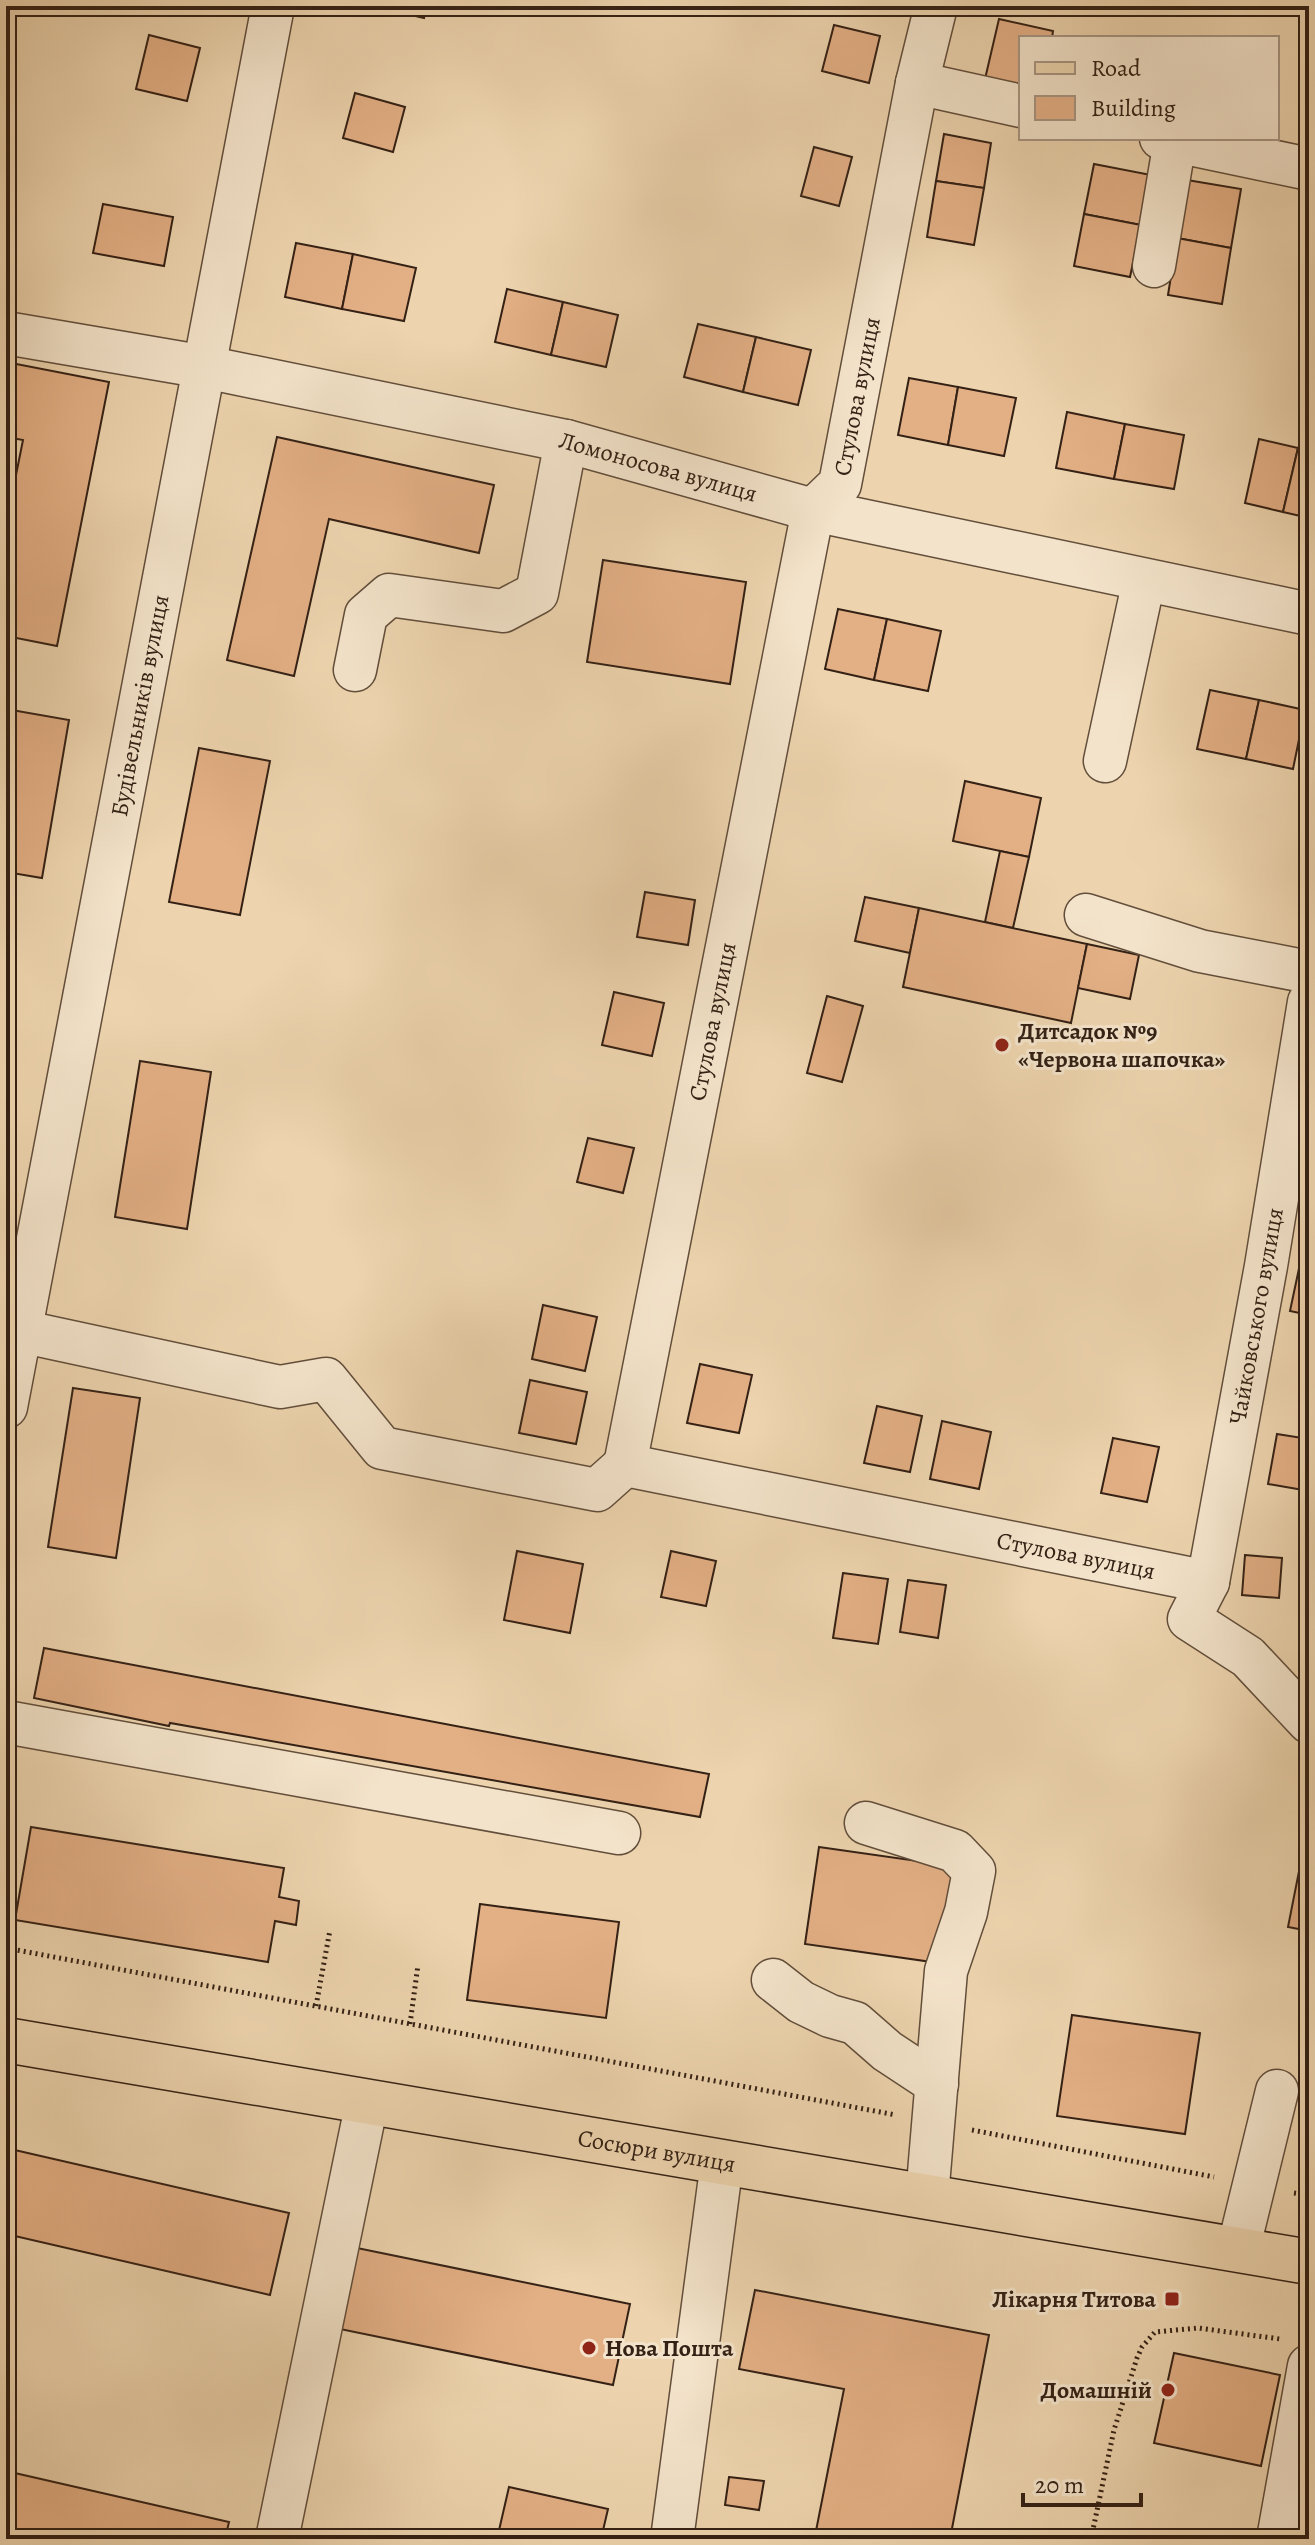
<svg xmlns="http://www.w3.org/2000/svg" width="1315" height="2545" font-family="Alegreya,serif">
  <rect width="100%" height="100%" fill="#edd4ae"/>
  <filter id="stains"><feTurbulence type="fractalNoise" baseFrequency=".0025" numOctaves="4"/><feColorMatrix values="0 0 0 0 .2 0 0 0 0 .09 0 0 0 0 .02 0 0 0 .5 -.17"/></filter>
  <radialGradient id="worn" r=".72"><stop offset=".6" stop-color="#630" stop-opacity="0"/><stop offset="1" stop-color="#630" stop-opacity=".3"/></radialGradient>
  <g fill="#e3af85" stroke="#342115" stroke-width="2">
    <path d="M373,6H427L424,18Z"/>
    <path d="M999,19L1053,31L1052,38H1021V87L985,79Z"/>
    <path d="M834,25L880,36L869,83L822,71Z"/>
    <path d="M149,35L200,48L187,101L136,89Z"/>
    <path d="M355,93L405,107L393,152L343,138Z"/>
    <path d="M944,134L991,143L984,188L936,181Z"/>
    <path d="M814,147L852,157L839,206L801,196Z"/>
    <path d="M1094,164L1151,175L1141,225L1084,214Z"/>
    <path d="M1187,180L1241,189L1231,248L1177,238Z"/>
    <path d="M936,181L984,188L974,245L927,237Z"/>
    <path d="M103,204L173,217L164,266L93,253Z"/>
    <path d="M1084,214L1141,225L1130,277L1074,266Z"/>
    <path d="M1177,238L1231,248L1222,304L1168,295Z"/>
    <path d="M296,243L353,254L342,309L285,297Z"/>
    <path d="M353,254L416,268L404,321L342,309Z"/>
    <path d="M507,289L563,302L551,355L495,342Z"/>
    <path d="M563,302L618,315L606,367L551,355Z"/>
    <path d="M698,324L756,337L743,392L684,377Z"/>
    <path d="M756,337L811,350L798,405L743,392Z"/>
    <path d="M6,362L109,382L57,646L6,636V525L23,440L6,437Z"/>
    <path d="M909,378L958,387L948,445L898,435Z"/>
    <path d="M958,387L1016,398L1004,456L948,445Z"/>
    <path d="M1067,412L1125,424L1114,479L1056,468Z"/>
    <path d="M1125,424L1184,435L1174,489L1114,479Z"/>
    <path d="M277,437L494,485L479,553L329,519L294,676L227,660Z"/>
    <path d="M1259,439L1298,448L1283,512L1245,503Z"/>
    <path d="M1298,448L1309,450V518L1283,512Z"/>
    <path d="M603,560L746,582L730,684L587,662Z"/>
    <path d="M838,609L887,619L874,680L825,669Z"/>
    <path d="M887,619L941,631L928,691L874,680Z"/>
    <path d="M1210,690L1259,700L1246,759L1197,749Z"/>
    <path d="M1259,700L1305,710L1293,769L1246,759Z"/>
    <path d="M6,709L69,720L42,878L6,872Z"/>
    <path d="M199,748L270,761L240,915L169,902Z"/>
    <path d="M965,781L1041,798L1029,857L953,841Z"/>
    <path d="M1000,851L1029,857L1013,928L985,922Z"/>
    <path d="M645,892L695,900L688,945L637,937Z"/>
    <path d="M865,897L919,908L910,953L855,941Z"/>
    <path d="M919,908L1087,944L1071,1023L903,987Z"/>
    <path d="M1087,944L1139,955L1130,999L1078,988Z"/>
    <path d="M614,992L664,1003L652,1056L602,1045Z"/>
    <path d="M827,996L863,1006L842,1082L807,1073Z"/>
    <path d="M140,1061L211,1072L187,1229L115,1217Z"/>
    <path d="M588,1138L634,1148L623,1193L577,1182Z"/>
    <path d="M1301,1259L1309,1260V1315L1290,1311Z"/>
    <path d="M543,1305L597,1317L585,1371L532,1359Z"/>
    <path d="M700,1364L752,1375L739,1433L687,1423Z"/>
    <path d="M530,1380L587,1392L576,1444L519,1433Z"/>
    <path d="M73,1388L140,1398L116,1558L48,1547Z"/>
    <path d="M877,1406L922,1416L910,1472L864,1463Z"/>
    <path d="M942,1421L991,1432L979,1489L930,1479Z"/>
    <path d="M1277,1434L1309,1439V1491L1268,1484Z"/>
    <path d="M1113,1438L1159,1447L1147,1502L1101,1493Z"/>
    <path d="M517,1551L583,1564L570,1633L504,1620Z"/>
    <path d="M671,1551L716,1561L706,1606L661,1597Z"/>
    <path d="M1245,1555L1282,1558L1279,1598L1242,1595Z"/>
    <path d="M843,1573L888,1579L878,1644L833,1638Z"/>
    <path d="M908,1580L946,1585L938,1638L900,1632Z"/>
    <path d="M44,1648L709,1774L700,1817L170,1723L169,1726L34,1698Z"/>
    <path d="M31,1827L284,1868L279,1897L299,1901L296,1925L275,1921L268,1962L15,1920Z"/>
    <path d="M819,1847L953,1866L939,1963L805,1944Z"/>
    <path d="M1302,1856L1309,1857V1931L1288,1927Z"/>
    <path d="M480,1904L619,1922L606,2018L467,2000Z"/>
    <path d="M1072,2015L1200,2033L1185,2134L1057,2116Z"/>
    <path d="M6,2148L289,2213L270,2295L6,2234Z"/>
    <path d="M357,2248L630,2304L613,2385L340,2329Z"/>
    <path d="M755,2290L989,2335L950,2539H832L815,2536L844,2389L739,2369Z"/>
    <path d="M1174,2353L1280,2375L1261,2466L1154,2443Z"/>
    <path d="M6,2471L229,2522L225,2539H6Z"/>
    <path d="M729,2477L764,2481L759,2510L725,2505Z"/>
    <path d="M509,2487L608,2509L601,2539H497Z"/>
  </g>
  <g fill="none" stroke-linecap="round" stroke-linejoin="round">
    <g stroke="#624e3b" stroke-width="45">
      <g id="minor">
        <path d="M917,83L1021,106"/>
        <path d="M1161,138L1309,169"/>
        <path d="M1154,266L1175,141"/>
        <path id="s1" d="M6,333L205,367L566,441L813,510L1309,614"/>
        <path d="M355,670L366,615L389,595L503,611L537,593L566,441"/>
        <path d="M1105,761L1144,580"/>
        <path d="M1086,915L1200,951L1309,972"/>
        <path d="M1309,1002L1266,1266L1208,1582L1189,1619L1248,1657L1309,1722"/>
        <path d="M20,1331L280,1387L326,1379L382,1448L597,1490L625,1465"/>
        <path id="s2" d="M6,1407L273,6"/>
        <path id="s3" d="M625,1465L813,510L840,484L917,83L936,6"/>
        <path id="s4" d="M625,1465L1208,1582"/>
        <path d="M6,1722L619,1833"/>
        <path d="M866,1823L955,1851L974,1871L966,1912L946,1971L927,2197"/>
        <path d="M773,1980L801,2002L830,2016L855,2023L887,2051L937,2084"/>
        <path d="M1238,2250L1277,2091"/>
        <path d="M277,2539L367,2102"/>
        <path d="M672,2539L722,2162"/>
        <path d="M1278,2539L1309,2366"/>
      </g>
    </g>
    <g stroke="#342115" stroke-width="47">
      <g id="major">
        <path id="s5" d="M6,2040L1309,2262"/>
      </g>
    </g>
    <g stroke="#342115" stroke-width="5" stroke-dasharray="2 4" stroke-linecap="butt">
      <path d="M6,1948L896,2115"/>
      <path d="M316,2006L330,1930"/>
      <path d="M410,2024L418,1965"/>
      <path d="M972,2130L1214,2177"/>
      <path d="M1294,2193L1309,2195"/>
      <path d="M1091,2539L1114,2430L1137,2358L1142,2347L1155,2332L1198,2328L1280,2339"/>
    </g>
    <use href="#minor" stroke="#f3e3ca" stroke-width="42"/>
    <use href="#major" stroke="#edd4ae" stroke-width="44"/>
  </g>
  <g fill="#8f2418" stroke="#f3e3ca" stroke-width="3">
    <circle cx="1002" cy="1045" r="8"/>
    <rect x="1164" y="2291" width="16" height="16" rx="4"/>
    <circle cx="589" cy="2348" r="8"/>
    <circle cx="1168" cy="2390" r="8"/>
  </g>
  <g text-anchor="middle" stroke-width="6" stroke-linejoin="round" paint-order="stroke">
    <g font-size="24" fill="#342115" stroke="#f3e3ca">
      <text dy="8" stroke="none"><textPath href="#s3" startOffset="1100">Стулова вулиця</textPath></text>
      <text dy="8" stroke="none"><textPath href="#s1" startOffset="666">Ломоносова вулиця</textPath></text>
      <text dy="8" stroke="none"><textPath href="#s2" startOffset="714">Будівельників вулиця</textPath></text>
      <text dy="8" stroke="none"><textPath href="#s3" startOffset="452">Стулова вулиця</textPath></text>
      <text transform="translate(1256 1316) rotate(-80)" y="8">Чайковського вулиця</text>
      <text dy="8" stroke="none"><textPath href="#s4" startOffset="460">Стулова вулиця</textPath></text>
      <text dy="8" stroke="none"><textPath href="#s5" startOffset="660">Сосюри вулиця</textPath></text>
    </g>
    <g font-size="24" font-weight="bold" fill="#342115" stroke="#f3e3ca" text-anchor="start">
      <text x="1018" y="1039">Дитсадок №9<tspan x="1018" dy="28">«Червона шапочка»</tspan></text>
      <text x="1156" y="2307" text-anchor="end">Лікарня Титова</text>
      <text x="605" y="2356">Нова Пошта</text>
      <text x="1152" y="2398" text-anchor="end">Домашній</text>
    </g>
  </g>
  <rect width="1315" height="2545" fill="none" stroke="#edd4ae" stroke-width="32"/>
  <rect x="8" y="8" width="1299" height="2529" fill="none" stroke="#342115" stroke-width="4"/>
  <rect x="16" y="16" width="1283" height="2513" fill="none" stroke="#342115" stroke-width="2"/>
  <rect x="1019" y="36" width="260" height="104" fill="#f3e3ca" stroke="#a79582" stroke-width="2"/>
  <rect x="1035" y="62" width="40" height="12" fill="#edd4ae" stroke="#a79582" stroke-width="2"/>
  <text x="1091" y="76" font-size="24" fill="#342115">Road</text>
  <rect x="1035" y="96" width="40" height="24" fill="#e3af85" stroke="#a79582" stroke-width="2"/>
  <text x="1091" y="116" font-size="24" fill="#342115">Building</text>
  <path d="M1023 2493v12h118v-12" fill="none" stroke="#342115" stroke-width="4"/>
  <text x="1035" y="2493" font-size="24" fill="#342115" stroke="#f3e3ca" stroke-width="6" paint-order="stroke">20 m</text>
  <rect width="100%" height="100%" filter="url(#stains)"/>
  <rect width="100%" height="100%" fill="url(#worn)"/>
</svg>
